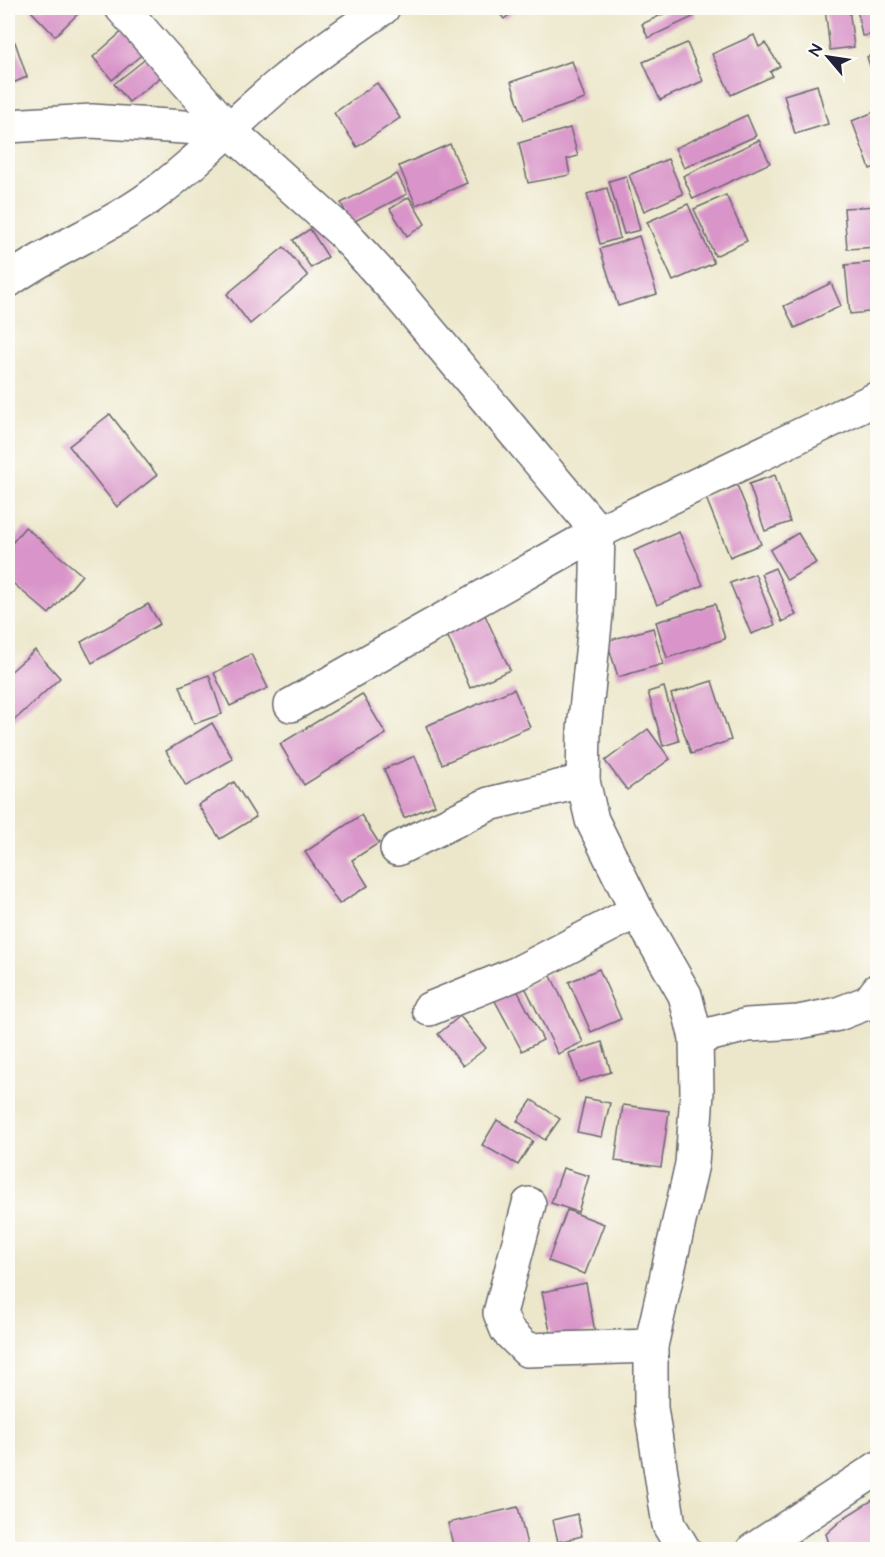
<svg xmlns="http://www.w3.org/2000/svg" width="885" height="1557" font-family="'Architects Daughter',sans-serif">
  <rect width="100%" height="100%" fill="#fdfcf7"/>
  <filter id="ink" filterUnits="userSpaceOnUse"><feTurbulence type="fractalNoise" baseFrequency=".0167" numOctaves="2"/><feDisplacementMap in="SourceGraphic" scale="12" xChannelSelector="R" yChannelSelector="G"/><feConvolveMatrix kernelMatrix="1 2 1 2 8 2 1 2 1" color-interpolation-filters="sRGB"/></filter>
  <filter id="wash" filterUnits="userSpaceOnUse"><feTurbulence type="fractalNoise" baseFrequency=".008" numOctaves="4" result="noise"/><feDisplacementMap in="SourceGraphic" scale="24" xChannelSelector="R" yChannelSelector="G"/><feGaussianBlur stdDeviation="1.35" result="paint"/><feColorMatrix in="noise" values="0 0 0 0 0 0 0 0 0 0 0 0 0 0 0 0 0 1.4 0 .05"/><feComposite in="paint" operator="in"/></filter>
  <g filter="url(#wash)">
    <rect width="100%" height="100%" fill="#ece7cb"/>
    <g id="blocks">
      <g fill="#d995c9">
        <path d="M35,8H84L55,36L31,11Z"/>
        <path d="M495,8H518L504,19Z"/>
        <path d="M676,8H691L695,16L648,38L642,24Z"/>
        <path d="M825,8H849L854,47L830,50Z"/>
        <path d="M857,8H874L878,34L862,36Z"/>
        <path d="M126,28L146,51L112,80L93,57Z"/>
        <path d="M754,35L759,47L765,43L780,66L770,72L773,76L731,95L712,54Z"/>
        <path d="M15,42L27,77L8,85V45Z"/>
        <path d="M687,43L703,81L660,100L643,62Z"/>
        <path d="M153,53L167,72L129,102L114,84Z"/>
        <path d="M878,53V87H877L867,57Z"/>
        <path d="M572,61L585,99L524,120L511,82Z"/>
        <path d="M377,83L400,118L357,147L334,113Z"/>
        <path d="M817,85L828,124L795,134L784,95Z"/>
        <path d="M874,112L878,121V166L870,169L852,121Z"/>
        <path d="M747,115L756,136L684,168L675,148Z"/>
        <path d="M570,128L578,156L567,159L570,175L528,183L519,143Z"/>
        <path d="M759,140L770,163L693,199L683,176Z"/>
        <path d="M450,144L467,183L416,205L399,166Z"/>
        <path d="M668,159L683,194L644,211L629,175Z"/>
        <path d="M397,174L407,194L351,223L341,203Z"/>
        <path d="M626,176L640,230L624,234L609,181Z"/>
        <path d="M607,188L620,238L600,244L587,194Z"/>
        <path d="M726,195L747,241L715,256L694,209Z"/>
        <path d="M409,197L425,224L407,236L390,209Z"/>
        <path d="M688,204L714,263L673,281L647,222Z"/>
        <path d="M878,206V247L847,249L844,208Z"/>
        <path d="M310,229L328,257L311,268L293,240Z"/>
        <path d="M639,236L657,294L618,306L600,249Z"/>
        <path d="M284,247L308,276L250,324L227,294Z"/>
        <path d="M878,262V311L850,314L845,265Z"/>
        <path d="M831,283L841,306L795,328L784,306Z"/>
        <path d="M110,414L157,475L117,507L69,446Z"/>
        <path d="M775,475L790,522L765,531L749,484Z"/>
        <path d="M737,485L761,544L730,557L706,498Z"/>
        <path d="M25,527L82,575L49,614L8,579V548Z"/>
        <path d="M679,532L703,585L657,605L634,551Z"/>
        <path d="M798,533L816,563L787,580L770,550Z"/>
        <path d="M775,568L796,615L782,622L761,574Z"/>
        <path d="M755,574L775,625L751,634L730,583Z"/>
        <path d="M148,604L160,624L92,663L81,642Z"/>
        <path d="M715,604L725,639L667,658L656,622Z"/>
        <path d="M484,613L510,670L470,688L445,630Z"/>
        <path d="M653,628L663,664L618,677L607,641Z"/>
        <path d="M35,650L60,678L8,726V674Z"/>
        <path d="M251,654L268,688L230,706L214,673Z"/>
        <path d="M209,675L222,714L194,724L180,686Z"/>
        <path d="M712,681L731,740L691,754L671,694Z"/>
        <path d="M664,687L679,741L663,746L648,692Z"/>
        <path d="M514,689L530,727L442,764L426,726Z"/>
        <path d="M362,694L386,734L304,785L280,744Z"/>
        <path d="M212,723L233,759L186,786L166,751Z"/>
        <path d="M648,729L670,759L627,790L605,761Z"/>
        <path d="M415,756L435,805L404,818L384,769Z"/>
        <path d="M234,782L256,817L220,839L198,805Z"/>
        <path d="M361,815L379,843L352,860L368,886L339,904L305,852Z"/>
        <path d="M599,969L621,1019L591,1032L569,982Z"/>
        <path d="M550,974L583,1042L558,1054L525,987Z"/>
        <path d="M516,988L543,1040L522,1051L494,999Z"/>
        <path d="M460,1016L486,1048L463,1066L438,1034Z"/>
        <path d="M602,1042L611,1072L579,1082L569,1053Z"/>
        <path d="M585,1098L610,1103L602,1137L577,1132Z"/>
        <path d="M532,1100L560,1119L545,1140L517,1121Z"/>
        <path d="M623,1105L669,1111L661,1167L615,1161Z"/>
        <path d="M497,1120L533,1141L518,1165L482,1145Z"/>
        <path d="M563,1168L589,1176L578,1212L551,1203Z"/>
        <path d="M567,1210L604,1224L585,1274L548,1261Z"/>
        <path d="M586,1283L595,1332L552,1341L542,1292Z"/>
        <path d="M874,1499L878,1509V1550H831L826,1534L845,1517Z"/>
        <path d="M518,1507L528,1549L454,1550L448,1523Z"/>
        <path d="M577,1514L582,1536L558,1542L553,1520Z"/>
      </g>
    </g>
  </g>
  <g filter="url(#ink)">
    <use href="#blocks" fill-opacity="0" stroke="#69676d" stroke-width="1.5"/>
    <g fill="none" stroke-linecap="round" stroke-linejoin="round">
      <g stroke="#69676d" stroke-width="36">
        <g id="minor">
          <path d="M122,8L229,130L343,233L395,290L598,532L596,614L584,730L583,781L592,820L637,911L685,995L696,1038L697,1093L692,1164L651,1346V1408L669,1525L684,1550"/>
          <path d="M8,126L92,121L229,130"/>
          <path d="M8,281C52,249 105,230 149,198C196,164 236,121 280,84C313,56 349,32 383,8"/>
          <path d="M291,705L598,532L878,398"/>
          <path d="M397,849L489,804L583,781"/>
          <path d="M429,1009L518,973L637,911"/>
          <path d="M696,1038L747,1025L799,1022L838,1014L869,1002L878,990"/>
          <path d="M529,1204L500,1313L507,1330L527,1350L651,1346"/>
        </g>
      </g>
      <g stroke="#69676d" stroke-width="36">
        <path id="major" d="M753,1550L878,1468"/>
      </g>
      <use href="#minor" stroke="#fff" stroke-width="33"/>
      <use href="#major" stroke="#fff" stroke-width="33"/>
    </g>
  </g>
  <rect width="885" height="1557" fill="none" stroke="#fdfcf7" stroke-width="30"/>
  <g transform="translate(828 57) rotate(299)" stroke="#fdfcf7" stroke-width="4.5" paint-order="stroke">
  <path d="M0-4.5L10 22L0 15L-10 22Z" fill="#22223b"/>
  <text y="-9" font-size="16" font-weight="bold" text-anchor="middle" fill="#22223b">N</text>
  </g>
</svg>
